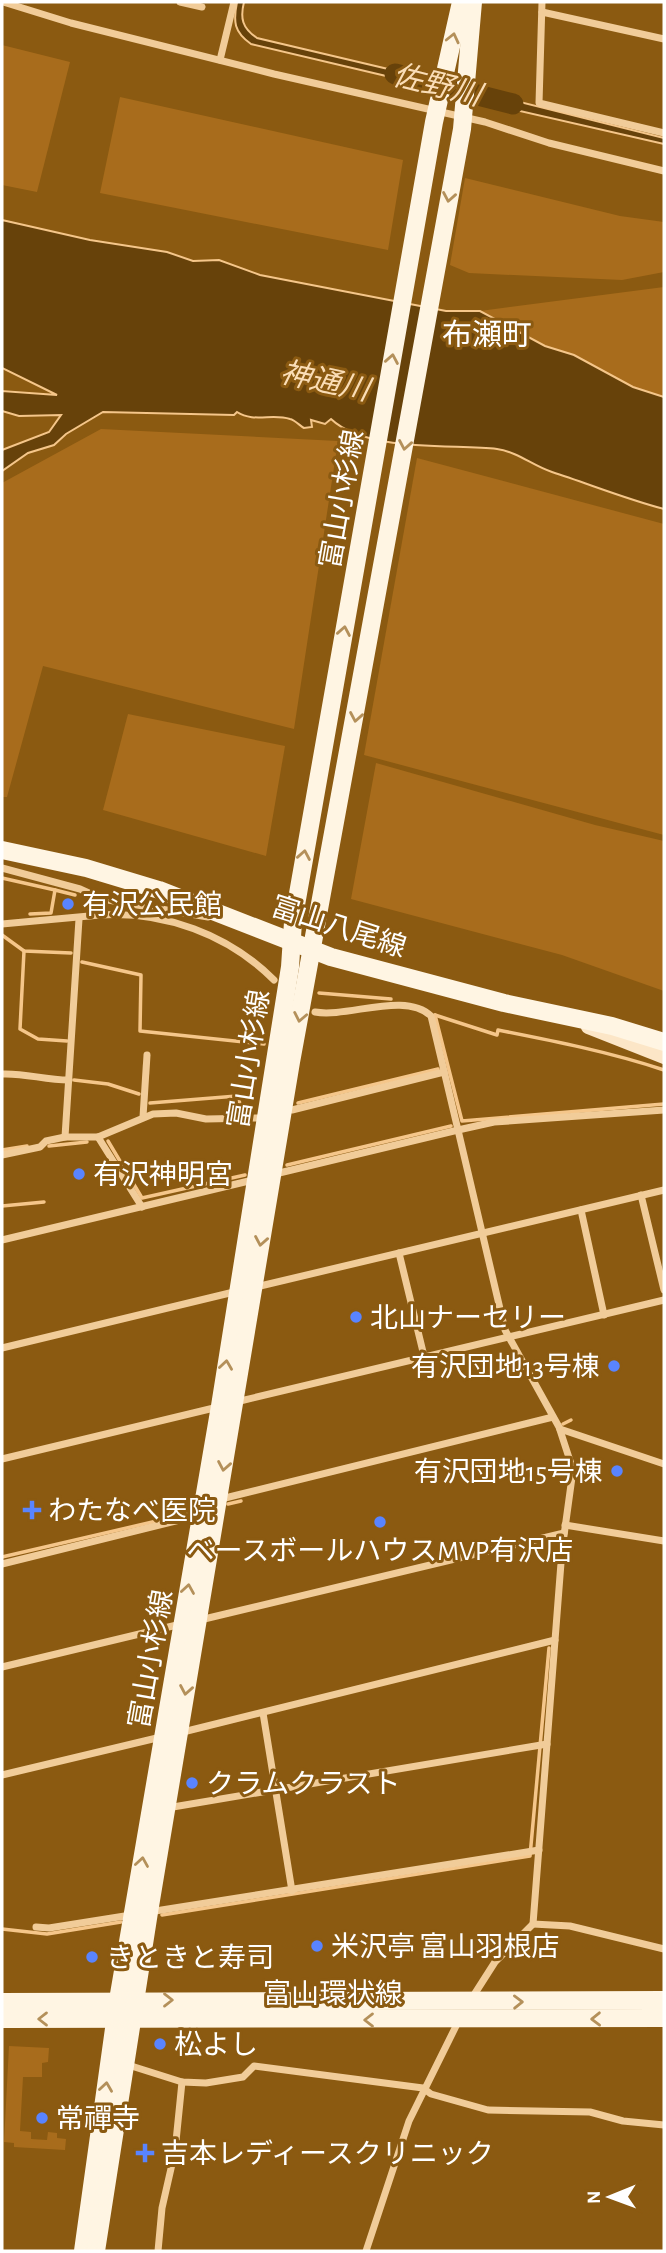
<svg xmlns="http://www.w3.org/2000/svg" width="666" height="2253" font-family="'Alegreya Sans','Noto Sans JP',sans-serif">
  <rect width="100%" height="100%" fill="#8b5a11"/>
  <g fill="#a86c1c">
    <path d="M2,45L70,62L37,192L2,185Z"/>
    <path d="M120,97L403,160L388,250L100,193Z"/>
    <path d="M465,178L620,216L664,222V272L622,280L469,273L450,265Z"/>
    <path d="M664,287V397L633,387L574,355L545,346L480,311Z"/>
    <path d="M101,429L338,441L294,729L43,666L7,797H2V483Z"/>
    <path d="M417,458L664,524V835L364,755Z"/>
    <path d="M128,714L285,746L266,856L103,810Z"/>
    <path d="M376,763L595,825L664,841V991L562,955L351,899Z"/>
    <path d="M9,2046L49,2048L48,2062L42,2063V2077H23L20,2131L31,2132V2139L47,2140L48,2132L57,2133V2138L66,2139L65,2150L14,2147V2143L4,2142Z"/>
  </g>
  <g fill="#67420a" stroke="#f5c68a" stroke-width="2">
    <path d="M237,2H244C240,18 242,28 257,38L422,77L420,84L251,44C234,32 233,22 237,2Z"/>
    <path d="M484,93L664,138V144L485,103Z"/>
    <path d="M2,220L90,240L167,252L193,261L219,260L260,275L446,311H480L545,346L574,355L633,387L664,397V509C626,499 589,484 552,472C533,466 518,452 497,449C451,444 366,452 331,419L325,424L311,420L312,427L304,428C300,426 295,420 290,419C272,413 254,423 237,412L234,415L103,412L66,434L54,445L28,453L2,471V450L49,432L61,415L19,416L2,411V391L57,395L2,368Z"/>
  </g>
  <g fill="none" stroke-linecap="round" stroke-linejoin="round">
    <g stroke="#f5c68a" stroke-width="3.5">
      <path d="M2,878L55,890"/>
      <path d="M30,914L51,913L55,890L75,895"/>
      <path d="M2,935L24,951L71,953"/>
      <path d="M24,951L20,1029L38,1039L67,1041"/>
      <path d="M82,962L141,975L140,1031L264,1044"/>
      <path d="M319,993L391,999"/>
      <path d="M435,1015L462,1121L664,1104"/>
      <path d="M435,1015L497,1035L498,1030C554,1041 610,1052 664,1070"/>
      <path d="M74,1080L108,1084L139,1094"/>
      <path d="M150,1103L237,1096L244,1114"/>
      <path d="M298,1103L438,1069"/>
      <path d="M108,1141L142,1198L245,1175"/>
      <path d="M49,1146L87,1142"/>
      <path d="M2,1150L27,1146"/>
      <path d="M287,1165L451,1126"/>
      <path d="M2,1206L44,1202"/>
      <path d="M563,1424L571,1420"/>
      <path d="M228,1504L241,1501"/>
      <path d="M2,1557L191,1513"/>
      <path d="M162,1915L530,1856L549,1648"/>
      <path d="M2,1929L47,1934L121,1922"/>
    </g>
    <path stroke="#67420a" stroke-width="21" d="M395,74L513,104"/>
    <g stroke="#f1cc99" stroke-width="7">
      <path d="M3,2L71,23L274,74L485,122L549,143L664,171"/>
      <path d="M180,2L202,7"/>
      <path d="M542,2L539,103L664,133"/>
      <path d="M542,12L664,39"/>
      <path d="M220,60L234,2"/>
      <path d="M2,868L80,889L102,899L208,917"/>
      <path d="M100,915C164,911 228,934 274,980"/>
      <path d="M2,924L100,915L102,899"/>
      <path d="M2,1074C26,1073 44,1080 69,1080"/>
      <path d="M292,1110L444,1072"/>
      <path d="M143,1117L147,1055"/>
      <path d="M65,1137L79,919"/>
      <path d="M98,1137L142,1207"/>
      <path d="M2,1155L40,1147L46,1141L65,1137H98L153,1114L176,1113L206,1119L258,1118"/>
      <path d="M275,1174L458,1130L431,1016C405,991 348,1018 315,1012"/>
      <path d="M641,1195L664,1290"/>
      <path d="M581,1210L604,1315"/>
      <path d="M2,1240L253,1180"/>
      <path d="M399,1253L424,1356"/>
      <path d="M256,1287L664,1190"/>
      <path d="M2,1348L238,1291"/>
      <path d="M236,1402L664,1300"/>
      <path d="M560,1429L664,1464"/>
      <path d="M2,1459L218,1407"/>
      <path d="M221,1499L553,1417"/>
      <path d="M565,1525L664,1541"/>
      <path d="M2,1564L200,1515"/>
      <path d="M200,1620L564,1533"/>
      <path d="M2,1667L181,1624"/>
      <path d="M263,1713L292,1891"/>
      <path d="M179,1733L555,1640"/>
      <path d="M2,1775L161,1737"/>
      <path d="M167,1808L547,1744"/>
      <path d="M149,1912L539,1850"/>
      <path d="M533,1924L570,1926L664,1949"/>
      <path d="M36,1927L49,1928L131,1915"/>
      <path d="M472,1998L495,1962L533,1924L562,1550L573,1470L559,1427L505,1330L458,1130L494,1122L664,1110"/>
      <path d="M125,2064L182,2082L206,2083L243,2077L254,2066L423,2088L431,2094L488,2110L590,2112L623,2121L664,2125"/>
      <path d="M158,2251L162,2208L175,2151L182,2082"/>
      <path d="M366,2251L409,2121L459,2020"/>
    </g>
    <path stroke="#fce6c7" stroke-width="14" d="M588,1027L664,1057"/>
    <g stroke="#fff5e3" stroke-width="18">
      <path d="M2,850L86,868L159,890L331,957L504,1003L612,1026L664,1042"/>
      <path d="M2,2002L664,2000"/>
      <path d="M2,2019L664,2018"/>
      <path d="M83,2251L118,2000L220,1406L290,967L293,922L434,122L461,2"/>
      <path d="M96,2251L149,1912L291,1062L462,129L473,2"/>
    </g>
  </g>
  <defs><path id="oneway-chevron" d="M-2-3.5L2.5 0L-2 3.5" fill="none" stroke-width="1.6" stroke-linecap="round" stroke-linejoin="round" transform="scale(1.75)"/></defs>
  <g stroke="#b4905a">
    <use href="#oneway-chevron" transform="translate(453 38) rotate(-77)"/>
    <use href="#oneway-chevron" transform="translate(449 197) rotate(100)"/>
    <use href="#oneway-chevron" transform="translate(392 359) rotate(-80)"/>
    <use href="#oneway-chevron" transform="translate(405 445) rotate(100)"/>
    <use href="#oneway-chevron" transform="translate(344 631) rotate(-80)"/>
    <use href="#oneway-chevron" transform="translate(356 717) rotate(100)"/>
    <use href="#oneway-chevron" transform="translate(304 855) rotate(-80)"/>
    <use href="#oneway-chevron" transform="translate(300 1017) rotate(101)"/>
    <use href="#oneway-chevron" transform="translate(261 1241) rotate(100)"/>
    <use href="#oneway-chevron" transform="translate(226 1365) rotate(-82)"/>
    <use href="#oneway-chevron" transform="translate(224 1466) rotate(100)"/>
    <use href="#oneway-chevron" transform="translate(188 1589) rotate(-81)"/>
    <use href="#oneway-chevron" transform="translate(186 1690) rotate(100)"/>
    <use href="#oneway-chevron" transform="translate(142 1862) rotate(-81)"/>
    <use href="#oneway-chevron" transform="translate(168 2000)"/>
    <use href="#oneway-chevron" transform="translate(518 2002) rotate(-1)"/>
    <use href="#oneway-chevron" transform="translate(43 2019) rotate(180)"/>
    <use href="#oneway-chevron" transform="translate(596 2019) rotate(179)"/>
    <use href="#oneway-chevron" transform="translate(369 2020) rotate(-180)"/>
    <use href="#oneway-chevron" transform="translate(106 2087) rotate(-82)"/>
  </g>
  <g fill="#5984ff" stroke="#8b5a11" stroke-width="2.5">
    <circle cx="68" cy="904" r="7"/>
    <circle cx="79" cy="1174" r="7"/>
    <circle cx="356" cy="1317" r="7"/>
    <circle cx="614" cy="1366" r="7"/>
    <circle cx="617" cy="1471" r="7"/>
    <path d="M28.5 1499.5h7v7h7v7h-7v7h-7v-7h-7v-7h7z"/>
    <circle cx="380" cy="1522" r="7"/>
    <circle cx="192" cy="1783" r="7"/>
    <circle cx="317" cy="1946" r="7"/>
    <circle cx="92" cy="1957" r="7"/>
    <circle cx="160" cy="2044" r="7"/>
    <circle cx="42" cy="2118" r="7"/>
    <path d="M141.5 2142.5h7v7h7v7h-7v7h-7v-7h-7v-7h7z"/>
  </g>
  <g text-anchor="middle" stroke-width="6" stroke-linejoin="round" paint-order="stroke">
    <g font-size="28" fill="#fff" stroke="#8b5a11">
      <text transform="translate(341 499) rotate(-80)" y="10">富山小杉線</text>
      <text transform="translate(339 926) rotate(18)" y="10">富山八尾線</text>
      <text transform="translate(248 1059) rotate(-81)" y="10">富山小杉線</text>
      <text transform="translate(150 1659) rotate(-80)" y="10">富山小杉線</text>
      <text x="333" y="2003">富山環状線</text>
    </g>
    <g font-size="28" fill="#fff" stroke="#8b5a11" text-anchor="start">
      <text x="82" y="914">有沢公民館</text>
      <text x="93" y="1184">有沢神明宮</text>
      <text x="370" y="1327">北山ナーセリー</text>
      <text x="600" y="1376" text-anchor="end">有沢団地13号棟</text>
      <text x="603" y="1481" text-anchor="end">有沢団地15号棟</text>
      <text x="48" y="1520">わたなべ医院</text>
      <text x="380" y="1560" text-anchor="middle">ベースボールハウスMVP有沢店</text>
      <text x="206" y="1793">クラムクラスト</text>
      <text x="331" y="1956">米沢亭 富山羽根店</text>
      <text x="106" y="1967">きときと寿司</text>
      <text x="174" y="2054">松よし</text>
      <text x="56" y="2128">常禪寺</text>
      <text x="161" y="2163">吉本レディースクリニック</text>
    </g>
    <g font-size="30" font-style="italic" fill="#faddb6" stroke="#8b5a11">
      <text transform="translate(437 85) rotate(14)" y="10">佐野川</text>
      <text transform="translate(325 381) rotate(12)" y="10">神通川</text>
    </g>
    <g font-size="30" fill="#fff" stroke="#8b5a11">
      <text x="487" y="345">布瀬町</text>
    </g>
  </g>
  <rect width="666" height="2253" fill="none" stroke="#ffffff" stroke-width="7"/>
  <g transform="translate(610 2197) rotate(269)" stroke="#8b5a11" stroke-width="5" paint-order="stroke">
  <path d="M0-5L12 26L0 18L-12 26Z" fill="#ffffff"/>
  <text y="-10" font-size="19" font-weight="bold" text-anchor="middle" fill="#ffffff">N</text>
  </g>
</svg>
